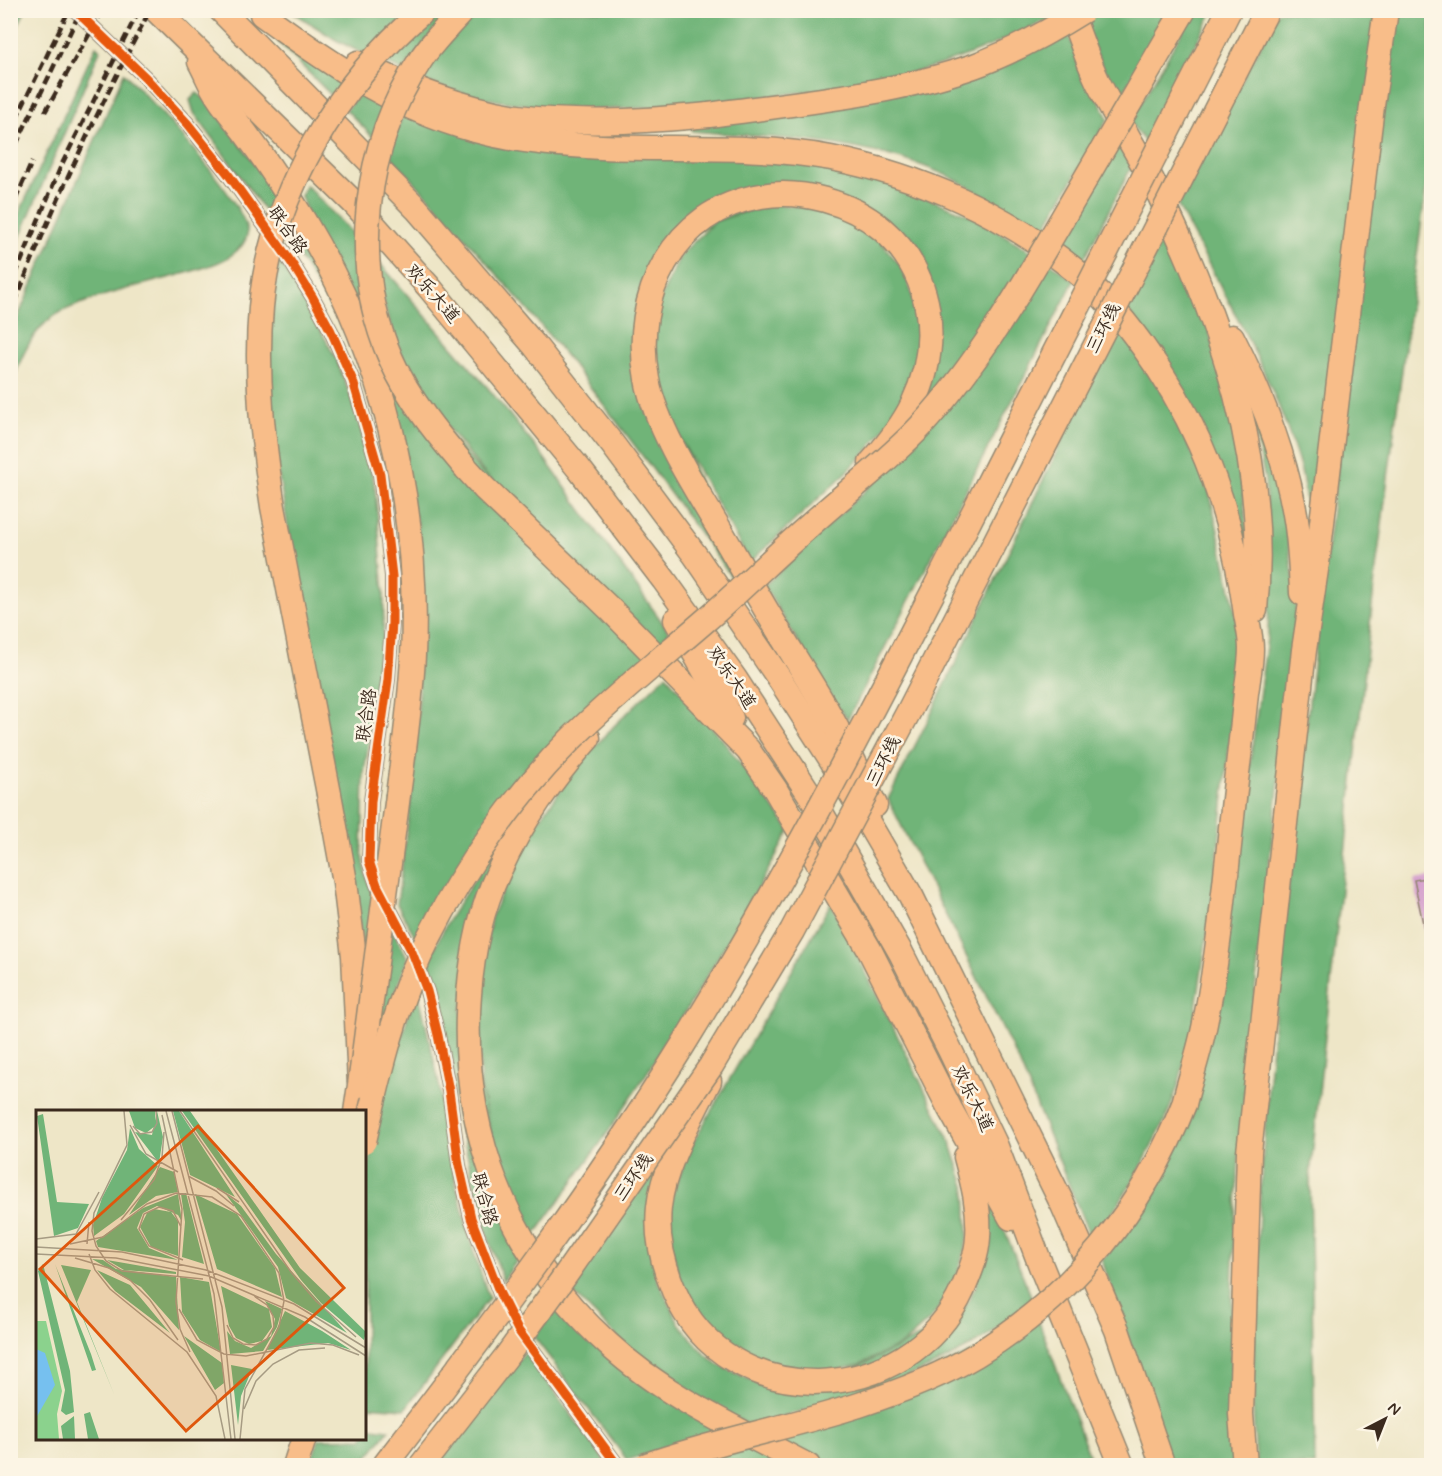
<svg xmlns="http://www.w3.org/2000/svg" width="1442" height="1476" font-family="Mynerve,'LXGW WenKai TC',sans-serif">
  <rect width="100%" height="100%" fill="#fcf5e5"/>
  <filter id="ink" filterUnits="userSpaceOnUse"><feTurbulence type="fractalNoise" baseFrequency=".0167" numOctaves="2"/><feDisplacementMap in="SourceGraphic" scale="12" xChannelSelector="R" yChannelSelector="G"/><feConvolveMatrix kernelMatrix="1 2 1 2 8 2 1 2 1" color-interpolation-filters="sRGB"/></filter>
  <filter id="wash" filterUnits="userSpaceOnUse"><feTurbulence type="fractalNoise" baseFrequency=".008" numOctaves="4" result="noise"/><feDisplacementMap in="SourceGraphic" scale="24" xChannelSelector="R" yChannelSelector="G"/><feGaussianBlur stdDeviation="1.35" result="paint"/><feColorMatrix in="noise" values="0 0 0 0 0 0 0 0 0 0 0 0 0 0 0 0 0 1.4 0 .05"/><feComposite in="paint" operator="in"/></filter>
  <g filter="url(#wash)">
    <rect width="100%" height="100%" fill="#eee6c7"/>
    <g fill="#70b478" stroke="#566f4b" stroke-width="1.5">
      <path d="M11,10L25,11L11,41L10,11Z"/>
      <path d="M434,10L449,11L403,71L384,62Z"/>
      <path d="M1057,10L1058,15C1009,38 959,62 906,74C855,86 804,92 753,98C640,111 529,120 421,80L427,68L476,11Z"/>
      <path d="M291,11H412L366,55L336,40Z"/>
      <path d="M1102,11H1172L1118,101L1083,24Z"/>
      <path d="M1194,11H1213L1145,142L1130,122Z"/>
      <path d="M1278,11H1379L1316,520L1308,521C1306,504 1305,487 1301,471C1275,377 1222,292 1178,206Z"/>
      <path d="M1394,11H1431V149L1376,569L1310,1175L1315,1465L1257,1466C1250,1405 1254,1343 1256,1282C1260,1157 1273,1033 1286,908C1318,609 1357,310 1394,11Z"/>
      <path d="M1066,31L1108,119L1041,234C1011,214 981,192 948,176C870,140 775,138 692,131V125L791,113Z"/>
      <path d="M278,39L344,80L332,96L278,42Z"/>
      <path d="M96,46L100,50L11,258V231Z"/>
      <path d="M124,73C146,96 252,207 247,235C244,249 226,260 214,264C174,279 131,285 91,300C79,304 65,309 54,316C30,332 18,363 11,389V333Z"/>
      <path d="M361,91L386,103L374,138L346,110Z"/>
      <path d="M197,93L208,101L279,196L270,218L194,113L190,100Z"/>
      <path d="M404,112L430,123L796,159L877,178L972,216L1032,252L983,331L927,404L928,275L802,185L662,247L647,271L640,290L634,329L738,573L732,578C675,499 618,421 557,345C503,279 446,216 388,153Z"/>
      <path d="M1120,136L1135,160L1082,263L1058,246Z"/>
      <path d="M306,185L358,239L387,367L647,655L416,938L397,904L412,791L419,694L418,525L301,196Z"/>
      <path d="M770,204L826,209L874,234L904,270L916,307L919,343L917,363L901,406L869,449L845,474L750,562L669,419L655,371L654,312L681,254L716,221Z"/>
      <path d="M292,217L337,304L331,308L286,236Z"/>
      <path d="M1167,228L1204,313L1239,440L1249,560L1127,308Z"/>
      <path d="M279,260L305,301L336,359L353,403L369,458L375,488L384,593L383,647L364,773L362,852L367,879L375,900L367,967L275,455L269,398V334Z"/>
      <path d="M377,260L488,388L542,455L670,633L658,644L485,474L435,412L404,361L386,312Z"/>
      <path d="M1049,262L1074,281L848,719L837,706L764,586L905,453Z"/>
      <path d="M1118,324L1160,384L1209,490L1237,618L1236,683L1214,889L1193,1028L1178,1086L1166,1118L1138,1173L1111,1215L1091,1239L1019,1062L888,799L932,712Z"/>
      <path d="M1247,387L1276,457L1296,594L1295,647C1278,790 1260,932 1246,1076C1234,1205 1226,1336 1235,1465H1171L1102,1260L1122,1237L1219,993L1268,631L1270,573L1265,480Z"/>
      <path d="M666,675L722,739L790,830C734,934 674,1034 608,1132C583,1168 557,1204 531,1240L496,1163L481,1087L477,1001L491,917L525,840L576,768L614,726Z"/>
      <path d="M501,838L461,1010L521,1254L503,1281L482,1219L458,1115L440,1011L428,961L449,919Z"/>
      <path d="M831,903L950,1141L966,1189L968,1237L958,1273L945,1298L931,1319L903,1344L859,1365L838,1370L791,1371L742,1354L710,1326L680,1281L670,1239V1214L673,1192L691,1146Z"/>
      <path d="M392,928L408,959L383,1026L378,1025Z"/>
      <path d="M417,987L438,1078L456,1184L474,1253L489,1298L405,1409L365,1406V1187L381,1103Z"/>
      <path d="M657,1164L658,1281L680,1325L706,1355L719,1365L765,1387L785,1390L808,1391L958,1318L976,1286L986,1184L1033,1301C1011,1318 990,1335 966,1349C899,1386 823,1404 750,1426L650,1370L569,1289Z"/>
      <path d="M562,1302L734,1431L627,1460L534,1337Z"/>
      <path d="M1039,1322L1093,1465H826L774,1439Z"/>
      <path d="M525,1352L608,1465L437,1466Z"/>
      <path d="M365,1427L389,1430L361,1465H310L319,1439L364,1438Z"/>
      <path d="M757,1445L794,1466H679Z"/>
    </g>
    <g id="blocks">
      <path fill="#d5a1cd" d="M1431,877V937L1426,938L1414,880Z"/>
    </g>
  </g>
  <g filter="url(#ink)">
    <use href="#blocks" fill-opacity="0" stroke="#948872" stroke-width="1.5"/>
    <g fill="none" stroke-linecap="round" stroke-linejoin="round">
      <g stroke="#948872" stroke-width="16">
        <path id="street" d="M75,10L146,78L188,124L228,174L291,262L312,296L331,331L353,381L380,474L392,576V623L388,680L371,801L369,861L377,885L412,952L427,991L438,1035L449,1091L459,1165L471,1218L500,1294L518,1330L618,1466"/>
      </g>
      <g stroke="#948872" stroke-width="27">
        <g id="highway">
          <path d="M156,10L354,203L429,287L580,470L664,580L735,679L816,804L901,953L950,1050L995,1144L1041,1266L1122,1466"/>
          <path d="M221,10L417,209L535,346L613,445L695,555L781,681L831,759L911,896L1063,1205L1117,1330L1163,1466"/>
          <path d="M1070,10C1079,35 1087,59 1098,82C1117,120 1140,156 1159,194C1222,324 1270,464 1255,610"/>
          <path d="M262,14C330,64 402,114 487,133C524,142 563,145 601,147C678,150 754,144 831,158C919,175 1008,215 1077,272C1102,293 1123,319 1142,345C1189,409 1218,475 1235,553C1240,573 1243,594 1246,614C1248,625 1251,637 1251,649C1251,663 1248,679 1246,693C1243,722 1240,751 1236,781C1227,860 1221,940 1206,1018C1201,1047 1191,1075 1184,1104"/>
          <path d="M200,62C205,71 209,81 214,90C223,107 238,122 249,138C269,164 287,193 304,221C383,352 420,503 413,655C411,702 404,749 398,795"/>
          <path d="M358,63C409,87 462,109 518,117C581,125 646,121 709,115"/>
          <path d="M1232,337C1261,394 1286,456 1296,520C1300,544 1301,569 1302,593"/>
          <path d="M871,463C887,445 903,425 913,404C942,343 933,273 882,229C850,202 801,189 761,196C673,210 631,297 647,379C656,429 700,496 726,540C744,571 761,602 780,633C796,660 814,687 829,714C846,744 860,775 875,805"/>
          <path d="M466,468L484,488L611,610L748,750L775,789L869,949L950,1109L1011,1218"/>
          <path d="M676,620L731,718"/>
          <path d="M588,738C551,780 523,819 499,871C481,909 472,953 469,995C459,1131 507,1252 608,1344C665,1397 740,1430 808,1466"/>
          <path d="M329,794L345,882L354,956L360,1085L356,1112"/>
          <path d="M709,1081C691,1118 663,1166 659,1207C656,1236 663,1265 674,1291C728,1416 909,1409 963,1289C970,1272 977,1256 978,1237C980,1209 973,1183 966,1157"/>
          <path d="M295,1466L304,1438"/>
          <path d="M1245,1466L1241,1414L1249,1152L1304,650L1318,556L1372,106L1386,10"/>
        </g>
      </g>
      <use href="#street" stroke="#fff" stroke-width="14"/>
      <use href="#highway" stroke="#f8bd89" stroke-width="24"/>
      <g stroke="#3b2a1e" stroke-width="4.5" stroke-dasharray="9 4.5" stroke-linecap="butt">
        <path d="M45,112L103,10"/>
        <path d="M10,131L69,10"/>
        <path d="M10,157L81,10"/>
        <path d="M10,212L32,162"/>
        <path d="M10,288L61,166L139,10"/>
        <path d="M10,316C50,210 98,110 150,10"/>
      </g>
      <g stroke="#948872" stroke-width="27" stroke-linecap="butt">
        <g id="highway-bridge">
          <path d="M463,10C448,26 433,41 421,59C364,145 349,264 391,359C409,400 438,435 466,468"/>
          <path d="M709,115C796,103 890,95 974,66C1012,52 1049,32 1084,10"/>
          <path d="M329,794L273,507C263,441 255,375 261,307C272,191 337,85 424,10"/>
          <path d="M360,1085L398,795"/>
          <path d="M364,1141C380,1071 396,1001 429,937C464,867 515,796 570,740C615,695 666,655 714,613C747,584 777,554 809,526C846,492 886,463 921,426C979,363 1022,288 1065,214C1105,146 1145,78 1184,10"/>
          <path d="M384,1466C489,1329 592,1191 683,1045C774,898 854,745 933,592C1033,399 1130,204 1229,10"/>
          <path d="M421,1466L506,1357L560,1283L711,1066L792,931L909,711L1267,10"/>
          <path d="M644,1466C714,1441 788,1428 859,1405C899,1392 939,1377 976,1355C1073,1296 1143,1209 1184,1104"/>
        </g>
      </g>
      <use href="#highway-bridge" stroke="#f8bd89" stroke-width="24"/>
      <g stroke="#fcf5e5" stroke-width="13">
        <path id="cycleway" d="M75,10L146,78L188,124L228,174L291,262L312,296L331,331L353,381L380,474L392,576V623L388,680L371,801L369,861L377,885L412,952L427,991L438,1035L449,1091L459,1165L471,1218L500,1294L518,1330L618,1466"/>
      </g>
      <use href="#cycleway" stroke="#e8590c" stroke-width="9"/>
    </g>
  </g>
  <g text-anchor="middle" stroke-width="5" stroke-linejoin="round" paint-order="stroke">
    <g font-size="18" fill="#3b2a1e" stroke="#fcf5e5">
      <text transform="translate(288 230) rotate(55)" y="6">联合路</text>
      <text transform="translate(433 293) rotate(49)" y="6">欢乐大道</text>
      <text transform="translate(1103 328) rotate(-63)" y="6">三环线</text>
      <text transform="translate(732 677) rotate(56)" y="6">欢乐大道</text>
      <text transform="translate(366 715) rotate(-82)" y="6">联合路</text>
      <text transform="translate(883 761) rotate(-63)" y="6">三环线</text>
      <text transform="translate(973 1098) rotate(64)" y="6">欢乐大道</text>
      <text transform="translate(633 1177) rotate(-55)" y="6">三环线</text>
      <text transform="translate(485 1199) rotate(75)" y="6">联合路</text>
    </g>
  </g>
  <g transform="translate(36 1110)">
    <rect width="330" height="330" fill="#eee6c7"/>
    <path d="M0,211H10L26,281L21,304L23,329H0Z" fill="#8bd28d"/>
    <path d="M93,1H119V16L110,23L99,18ZM121,1L127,27L123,53L99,22L116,25ZM137,1H143L199,87L154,65ZM146,1H154L264,158L330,222L328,230L285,193L265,170ZM7,4L21,92L53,94L42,118L18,126L1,6ZM94,18L103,39L122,56L88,104L58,126L57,115L66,88L91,40ZM124,57L138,62L142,82L120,86L93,105ZM150,83L168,154L146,147L149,112L145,84ZM189,83L205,96L240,144L311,223L250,188L242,157ZM142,84L146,112L142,105L121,96L107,103L101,118L113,138L142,150L62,137L60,131L107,98ZM159,84L201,104L239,158L246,187L181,159ZM118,99L135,102L142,111V146L115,137L104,117L111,103ZM56,149L67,150L80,159L140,167L143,220L105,177ZM71,150L140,162V164L88,160ZM7,154L34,261L38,302L30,305L25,301L29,280L2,161ZM19,154L55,244L60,260L56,261ZM25,155L55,160L41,192L78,284ZM61,160L94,175L134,223L79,181ZM144,167L173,172L185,242L164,230L146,202ZM185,176L233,199L236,217L226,231L213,234L200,228L193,216ZM229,191L246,199L241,217L227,241L194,244L191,221L199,231L215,238L235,226L239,209ZM249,201L286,221L315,240L292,233L231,240ZM148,226L186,253L188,273L179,280ZM195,255L216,259L205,286L202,315ZM54,302L63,329H52L48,304ZM38,306L39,329H27L25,316Z" fill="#70b478"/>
    <path d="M0,239L9,243L19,275L0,308Z" fill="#76c0ef"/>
    <path fill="none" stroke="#a69b83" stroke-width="1.5" d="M88,1L91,35L58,103L56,121L60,136L70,151L86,161L167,169M130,1L178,184L195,329M136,1L186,197L199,329M144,1L255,162L280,191L320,227M126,5L146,99L140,192L144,219L154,242M94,15L110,44L142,62M97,16L104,24L116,22L121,13L120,1M152,66L180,81L198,96M181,78L203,92M85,110L118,70L126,47L128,22M145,117L137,101L123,97L108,104L103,119L113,136L147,150M0,129L40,124L63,82M34,134L67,127L111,94L140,83L176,87L205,106L243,163L248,191L243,217L209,279L204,329M51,134L53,112M0,137L86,142L170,160L258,194L330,238M0,144L80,148L173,166L269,207L330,246M53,144L59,160L74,179L151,242L180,286L189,329M39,148L73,158L94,170L114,190L142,230M143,199L161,230L188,244L210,246L275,233L297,235L323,245M191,215L197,228L207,234L220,235L231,229L238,217L237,206L231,195L218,186M208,299L220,271L237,254L263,240L289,238"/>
    <path fill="#df570d" fill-opacity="0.15" stroke="#df570d" stroke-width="3" d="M162,16L308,178L150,321L4,159Z"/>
    <rect width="330" height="330" fill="none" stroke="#3b2a1e" stroke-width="3"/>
  </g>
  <rect width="1442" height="1476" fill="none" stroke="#fcf5e5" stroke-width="36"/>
  <g transform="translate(1385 1419) rotate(42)" stroke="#fcf5e5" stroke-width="4.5" paint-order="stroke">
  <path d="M0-4.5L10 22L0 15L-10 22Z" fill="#3b2a1e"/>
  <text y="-9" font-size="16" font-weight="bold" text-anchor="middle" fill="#3b2a1e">N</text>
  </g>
</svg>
